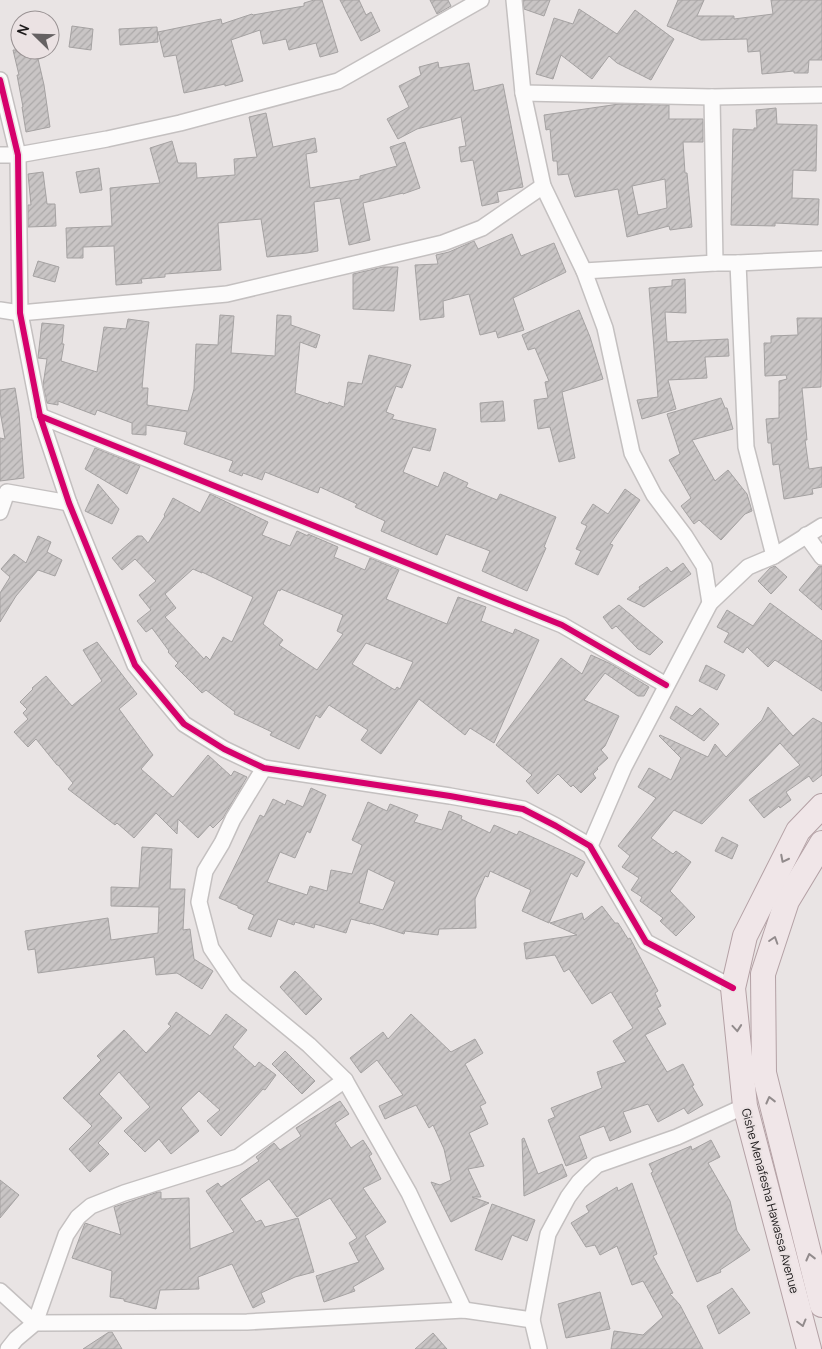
<svg xmlns="http://www.w3.org/2000/svg" width="822" height="1349" font-family="Manrope,sans-serif">
  <defs>
    <pattern id="building-hatch" width="6" height="6" patternUnits="userSpaceOnUse" patternTransform="scale(1.25)"><rect width="6" height="6" fill="#c9c5c5"/><path d="M-1 1l2-2M0 6l6-6M5 7l2-2" fill="none" stroke="#aca9a9"/></pattern>
  </defs>
  <rect width="100%" height="100%" fill="#e9e4e4"/>
  <g fill="url(#building-hatch)" stroke="#a5a2a2" fill-rule="evenodd">
    <path d="M314,0H322L338,52L320,57L316,43L289,50L286,39L263,44L260,30L231,40L243,81L225,86V84L184,93L176,55L164,57L158,32L221,19L222,24L252,14L253,15L304,6V3Z"/>
    <path d="M340,0H359L366,15L371,12L380,31L361,41Z"/>
    <path d="M430,0H448L451,6L437,14Z"/>
    <path d="M523,0H550L544,16L524,9Z"/>
    <path d="M678,0H704L697,16H734V19L773,14L771,0H822V60H809L808,73H794V71L762,74L760,51L748,52L747,39L701,40L667,26Z"/>
    <path d="M579,9L617,34L635,10L674,39L651,80L617,63L609,56L592,79L561,55L553,79L536,74L554,18L573,24Z"/>
    <path d="M72,26L93,29L91,50L69,47Z"/>
    <path d="M157,27L158,42L120,45L119,29Z"/>
    <path d="M13,50H36L44,85L50,127L26,132L22,107H23L17,75H19Z"/>
    <path d="M438,62L439,68L469,63L474,91L503,84L523,187L497,192L499,202L482,206L473,160L461,162L459,147L466,146L461,117L417,129L398,139L387,119L409,107L399,86L421,75L419,67Z"/>
    <path d="M619,104L669,105V119H703V142H683L685,173H687L692,227L670,230L669,226L627,237L618,189L575,197L568,174L558,175L557,161H553L550,129L546,130L544,115ZM665,179L667,208L638,215L632,186Z"/>
    <path d="M776,108L777,124L817,125L816,171L793,170L792,198L819,199L818,225L775,223V226L731,225L733,129L754,130V128H757L756,110Z"/>
    <path d="M266,113L273,147L315,138L317,152L306,154L310,188L360,179V176L397,166L390,147L405,142L420,188L403,194V193L363,203L370,240L349,245L340,198L314,202L318,251L307,253L267,257L261,219L218,223L221,270L165,274V277L141,279L142,283L116,285L114,246L83,247V258H67L66,228L112,226L110,188L160,183L150,148L172,141L178,163H196L197,178L235,175L234,159L257,157L249,117Z"/>
    <path d="M99,168L102,190L80,193L76,172Z"/>
    <path d="M43,172L47,204H55L56,226L28,227V205H31L28,174Z"/>
    <path d="M512,234L521,256L554,243L566,272L513,298L524,330L498,338L496,331L480,335L469,294L443,301L444,317L420,320L415,265L438,264L436,255L449,252L474,241L478,249Z"/>
    <path d="M38,261L59,267L55,282L33,276Z"/>
    <path d="M383,267H398L394,311L353,309V274Z"/>
    <path d="M685,279L686,313L665,312L667,342L728,339L729,356L705,357L707,378L668,380L676,409L642,419L637,400L658,397L649,288L672,286V280Z"/>
    <path d="M579,310L590,337L603,379L562,392L575,458L559,462L550,427L538,429L534,400L548,398L545,382L549,381L535,348L528,350L522,335Z"/>
    <path d="M220,315L234,316L231,353L275,356L277,315L291,316V325L320,335L316,348L300,342L295,393L328,404L329,402L344,407L348,382L362,384L369,355L411,365L402,388L396,386L386,412L394,415L392,419L436,429L430,451L413,447L403,472L438,487L444,472L468,483L466,487L497,500L500,494L556,517L544,547L546,548L527,591L482,571L490,551L446,534L437,555L381,531L385,521L355,507L357,504L320,487L318,493L265,472L262,480L243,473L242,476L229,471L233,461L184,444L187,432L146,425V435L132,434V423L97,410L95,415L58,401V405L47,403L43,385L47,359L38,358V357L42,323L64,325L62,344H64L61,361L97,372L104,327L126,329L128,319L149,322L146,344L142,388H148L147,405L188,411L194,389L196,344L218,345Z"/>
    <path d="M797,318H822L821,387L802,388L807,440H805L809,469L822,467V487L812,489L813,494L784,499L779,464L773,465L771,443H768L766,419L779,418V381L787,379L786,375L765,376L764,343H771V336L798,335Z"/>
    <path d="M15,388L19,413L24,478L0,481V438L5,439L0,411V390Z"/>
    <path d="M721,398L725,408H727L733,429L692,440L715,481L728,470L747,494L752,511L745,514L721,540L699,520L694,524L681,506L691,498L669,460L680,454L667,414Z"/>
    <path d="M503,401L505,421L481,422L480,403Z"/>
    <path d="M95,448L140,466L127,494L85,469Z"/>
    <path d="M98,484L119,509L112,524L85,511Z"/>
    <path d="M625,489L640,500L610,544L613,545L598,575L575,564L581,551L576,549L587,526L581,523L593,504L608,514Z"/>
    <path d="M210,494L268,522L262,535L290,546L297,531L308,536V534L338,547L334,557L365,570L370,558L399,570L386,599L447,624L458,597L486,607L481,621L513,634L515,629L539,640L494,743L470,728L465,735L419,699L381,754L361,740L368,730L329,705L320,718L316,715L299,749L270,735L272,732L234,714L235,712L206,690L202,693L175,666L178,663L168,652L169,651L152,628L146,632L137,621L151,610L139,595L156,581L135,559L122,570L112,558L137,536H142L148,543L165,516L164,515L173,498L200,513ZM193,569L202,573V572L253,597L232,642L223,637L210,660L206,656L204,659L165,617L176,608L165,594ZM281,589L343,615L337,631L343,634L317,670L279,645L283,640L263,624L278,590L280,591ZM366,643L413,662L400,689L397,687L395,690L352,664Z"/>
    <path d="M38,536L51,542L47,552L62,560L55,576L38,570L16,596L0,622V593L10,577L1,569L14,554L26,563Z"/>
    <path d="M683,563L691,574L644,607L627,599L640,589L639,587L667,567L671,572Z"/>
    <path d="M775,566L787,577L771,594L758,581L770,568Z"/>
    <path d="M819,566H822V610L799,590Z"/>
    <path d="M770,603L822,641V691L775,660L768,667L747,647L743,653L724,642L729,633L717,627L727,610L753,626Z"/>
    <path d="M619,605L663,642L650,655L638,649L616,626L612,629L603,617Z"/>
    <path d="M97,642L137,694L119,709L153,755L141,769L173,797L208,755L231,776L234,771L247,777L223,818L213,828L210,825L198,838L178,819L177,834L156,813L134,838L117,823L115,825L68,789L73,783L58,765H57L36,739L28,747L14,732L28,719L23,713L27,709L20,702L33,689L32,688L46,676L72,706L102,681L83,650Z"/>
    <path d="M591,655L611,664L649,687L644,696H638L605,673L584,700L619,716L605,746L601,750L608,758L597,768L598,769L593,774L596,778L581,793L573,785L571,787L558,774L538,794L526,781L532,775L496,745L561,658L582,674Z"/>
    <path d="M706,665L725,675L717,690L699,681Z"/>
    <path d="M676,706L692,716L700,708L719,724L704,741L670,718Z"/>
    <path d="M768,707L793,736L813,718L822,723V775L813,782L809,776L786,792L791,800L780,808L779,806L764,818L749,800L800,765L780,743L702,824L674,810L651,838L673,854L676,851L691,862L670,891L695,917L676,936L660,921L663,918L640,901L642,897L631,890L639,878L622,867L630,856L618,846L656,798L638,787L649,768L671,780L681,758L659,736L660,735L708,757L715,744L726,757L762,720Z"/>
    <path d="M311,788L326,795L310,833L307,831L295,858L280,852L267,882L307,895L310,886L327,891L331,870L352,874L362,845L352,840L368,802L387,811L390,804L418,815L414,822L442,830L449,811L462,816L461,819L490,833L494,825L517,835L519,831L574,856L585,862L577,877L571,873L549,923L522,911L531,890L490,871L488,877L485,876L475,899L476,928L439,929L438,935L405,931L404,934L370,923V924L351,919L346,933L315,924L314,928L295,922L294,925L278,919L271,937L248,929L254,915L238,908V906L219,898L260,815L264,817L273,799L285,805L287,800L303,807ZM368,869L395,882L383,910L359,903Z"/>
    <path d="M722,837L738,845L732,859L715,851Z"/>
    <path d="M142,847L172,849L170,889H185L183,930L190,929L194,959L213,971L202,989L177,973L156,975L154,957L38,973L35,949L28,950L25,931L108,918L111,940L158,933L159,907L111,906V887L139,888Z"/>
    <path d="M602,906L615,923H618L628,939L630,938L658,991L655,993L661,1006L657,1008L666,1024L645,1035L667,1072L683,1064L694,1085L692,1086L703,1105L688,1114L684,1108L658,1122L648,1104L623,1112L631,1132L610,1141L604,1126L579,1136L587,1158L566,1166L548,1120L555,1117L551,1108L602,1088L597,1072L626,1062L613,1041L633,1028L611,992L592,1004L569,969L564,972L555,955L526,959L524,943L577,935L550,923L582,913L584,920Z"/>
    <path d="M295,971L322,999L306,1015L280,987Z"/>
    <path d="M176,1012L210,1036L226,1014L247,1030L233,1047L255,1067L259,1062L276,1075L265,1090L263,1089L221,1136L207,1121L220,1110L199,1091L181,1108L199,1131L171,1154L159,1139L145,1152L124,1131L150,1107L119,1072L99,1094L122,1118L98,1143L109,1154L90,1172L69,1149L92,1126L63,1098L101,1060L97,1056L124,1030L146,1053L171,1026L168,1024Z"/>
    <path d="M411,1014L451,1052L475,1039L483,1053L465,1064L486,1103L480,1106L488,1124L469,1133L484,1166L468,1169L481,1197H472L489,1203L451,1222L431,1182L440,1185L451,1180L444,1149L433,1125L429,1128L416,1105L385,1119L379,1106L403,1095L377,1060L361,1073L350,1058L383,1032L388,1039Z"/>
    <path d="M285,1051L315,1081L302,1094L272,1064Z"/>
    <path d="M340,1101L349,1114L335,1123L351,1148L363,1140L372,1154L369,1156L381,1179L363,1188L386,1222L365,1236L384,1269L353,1287L355,1291L324,1302L316,1276L359,1262L349,1243L357,1238L330,1198L297,1217L269,1179L240,1199L256,1222L261,1220L265,1227L298,1218L314,1272L295,1277L261,1293L265,1302L253,1308L232,1264L198,1277L199,1289L160,1290L156,1309L124,1301V1299L110,1297L112,1271L72,1258L85,1223L121,1235L114,1207L158,1192H161V1199L189,1198L190,1249L234,1232L206,1191L218,1183L221,1187L259,1161L256,1157L274,1143L280,1150L301,1136L296,1128Z"/>
    <path d="M524,1138L538,1174L562,1164L567,1176L524,1196L522,1139Z"/>
    <path d="M711,1140L720,1157L708,1163L730,1201L737,1231L750,1250L720,1270L721,1272L697,1282L651,1173L653,1172L649,1164L691,1146L692,1150Z"/>
    <path d="M0,1180L19,1195L0,1218Z"/>
    <path d="M632,1183L657,1254L653,1256L673,1293L670,1294L680,1305L703,1349H611L614,1331L643,1335L663,1317L643,1281L632,1285L617,1246L600,1255L595,1245L586,1247L571,1223L589,1212L586,1206L617,1187L618,1191Z"/>
    <path d="M492,1204L535,1220L527,1241L512,1235L502,1260L475,1250Z"/>
    <path d="M732,1288L750,1313L719,1334L707,1306Z"/>
    <path d="M600,1292L610,1329L566,1338L558,1304Z"/>
    <path d="M109,1332H112L122,1349H83Z"/>
    <path d="M433,1333L447,1349H415Z"/>
  </g>
  <g fill="none" stroke-linecap="round" stroke-linejoin="round">
    <g stroke="#c4c0c0" stroke-width="18">
      <g id="street">
        <path d="M514,0L523,93L543,186L584,271L605,328L632,453L654,495L685,536L704,566L710,603"/>
        <path d="M0,80L18,155L20,313L40,416L69,503L135,665L184,724L224,749L264,768L450,796L523,809L556,826L590,846L646,942L733,988"/>
        <path d="M523,93L712,97L822,95"/>
        <path d="M712,97L715,263"/>
        <path d="M0,155H18L107,139L180,123L338,81L481,0"/>
        <path d="M738,263L746,447L774,556"/>
        <path d="M584,271L715,263H738L822,259"/>
        <path d="M0,310L20,313L227,294L443,243L482,228L543,186"/>
        <path d="M40,416L562,625L666,685"/>
        <path d="M0,512L7,492L69,503"/>
        <path d="M806,535L822,557"/>
        <path d="M264,768L233,819L222,843L205,871L199,902L211,948L236,985L309,1045L345,1080L409,1193L464,1310"/>
        <path d="M590,846L624,767L710,603L748,567L774,556L822,526"/>
        <path d="M0,1291L35,1323L66,1235L78,1217L91,1206L124,1193L238,1157L345,1080"/>
        <path d="M532,1320L548,1234L568,1197L579,1182L597,1165L677,1137L745,1106"/>
        <path d="M8,1349L16,1339L35,1323L247,1322L464,1310L532,1320L539,1349"/>
      </g>
    </g>
    <g stroke="#b4a1a5" stroke-width="26">
      <g id="primary">
        <path d="M822,843L787,901L763,974L764,1073L822,1305"/>
        <path d="M809,1349L745,1106L733,988L745,936L798,831L822,806"/>
      </g>
    </g>
    <use href="#street" stroke="#fcfbfb" stroke-width="15"/>
    <use href="#primary" stroke="#f0e6e8" stroke-width="24"/>
    <g stroke="#ebe2e3" stroke-width="9">
      <g id="cycleway">
        <path d="M0,80L18,155L20,313L40,416L69,503L135,665L184,724L224,749L264,768L450,796L523,809L556,826L590,846L646,942L733,988"/>
        <path d="M40,416L562,625L666,685"/>
      </g>
    </g>
    <use href="#cycleway" stroke="#d6006c" stroke-width="6"/>
  </g>
  <defs><path id="oneway-chevron" d="M-2-3.5L2.5 0L-2 3.5" fill="none" stroke-width="1.6" stroke-linecap="round" stroke-linejoin="round" transform="scale(1.25)"/></defs>
  <g stroke="#928b8c">
    <use href="#oneway-chevron" transform="translate(784 859) rotate(117)"/>
    <use href="#oneway-chevron" transform="translate(774 940) rotate(-72)"/>
    <use href="#oneway-chevron" transform="translate(737 1028) rotate(85)"/>
    <use href="#oneway-chevron" transform="translate(770 1100) rotate(-104)"/>
    <use href="#oneway-chevron" transform="translate(810 1257) rotate(-104)"/>
    <use href="#oneway-chevron" transform="translate(802 1323) rotate(75)"/>
  </g>
  <g text-anchor="middle" stroke-width="4" stroke-linejoin="round" paint-order="stroke">
    <g font-size="12" fill="#1e1b1c" stroke="#ebe2e3">
      <text transform="translate(770 1201) rotate(75)" y="4">Gishe Menafesha Hawassa Avenue</text>
    </g>
  </g>
  <g transform="translate(35 35) rotate(293)"><circle r="24" fill="#ebe2e3" stroke="#999293"/>
  <path d="M0-4L9 19L0 12L-9 19Z" fill="#656162"/>
  <text y="-8" font-size="14" font-weight="bold" text-anchor="middle" fill="#1e1b1c">N</text>
  </g>
</svg>
